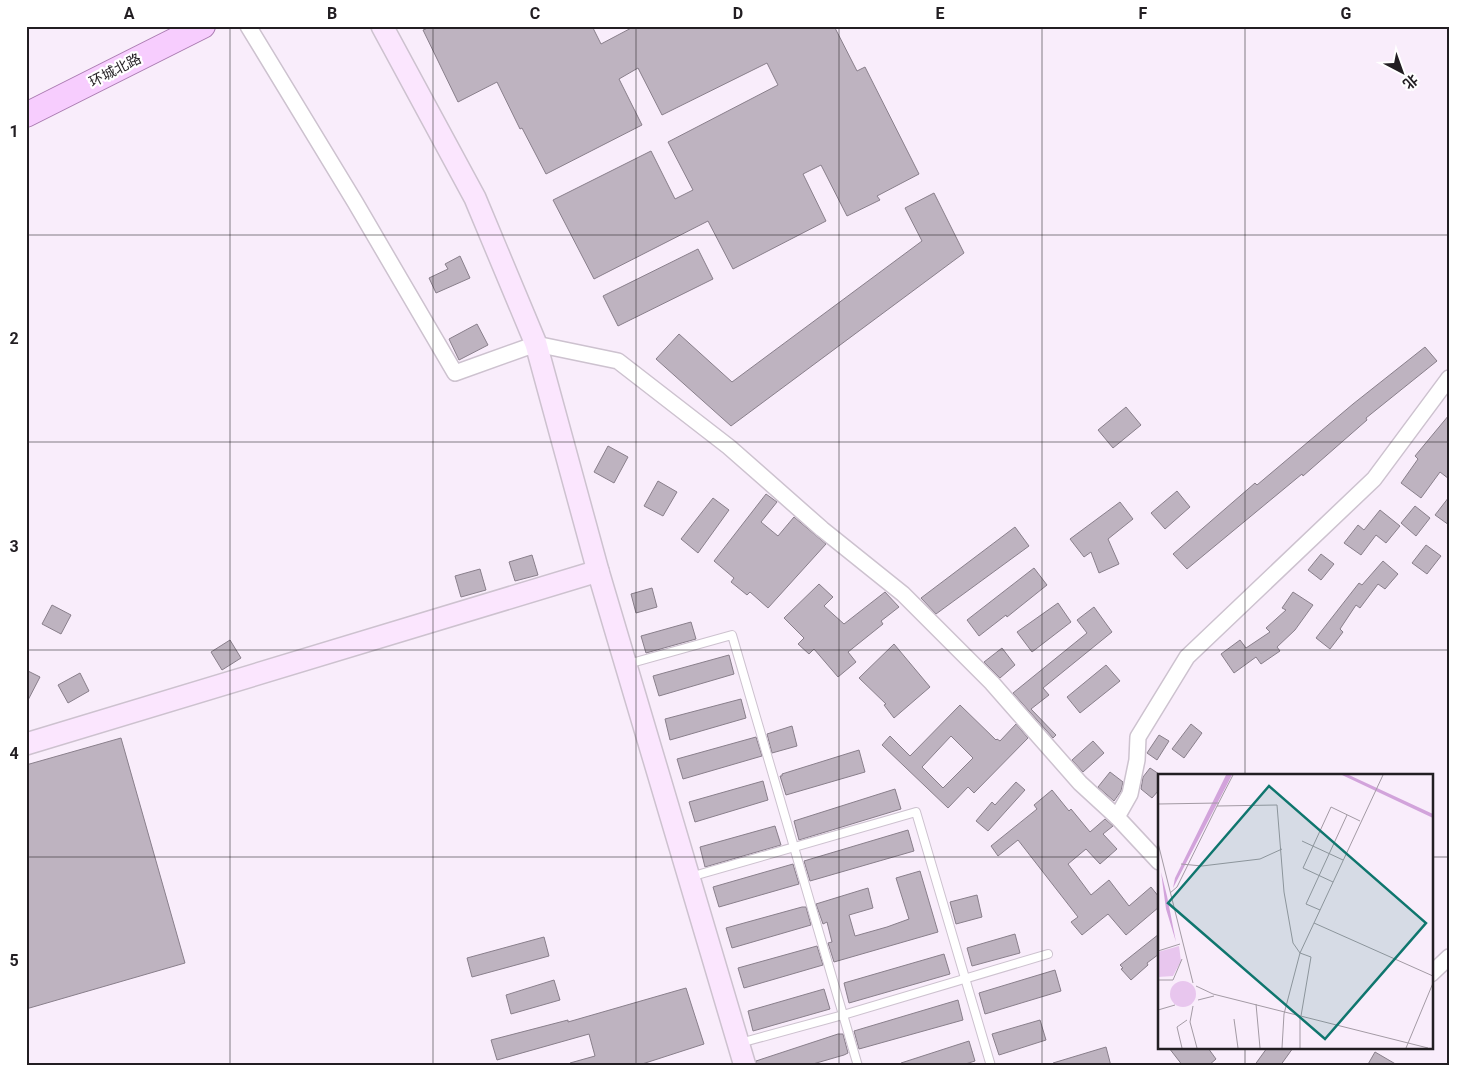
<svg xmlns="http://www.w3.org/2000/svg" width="1475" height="1092" font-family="Roboto,'Noto Sans SC',sans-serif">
  <rect width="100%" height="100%" fill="#f9edfb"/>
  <g fill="#beb3c0" stroke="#897f8b" fill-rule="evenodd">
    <path d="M425,26H592L601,44L635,26H834L857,71L865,67L919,174L877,196L880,200L847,216L821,165L803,174L826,221L733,269L708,221L594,279L553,200L651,151L675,199L693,190L668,142L778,85L767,63L662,115L638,68L619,79L642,125L546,174L522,128L520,129L497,82L458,102L423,30L426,29Z"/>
    <path d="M934,193L964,253L731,426L656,359L679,334L732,382L922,241L905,208Z"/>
    <path d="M698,249L713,279L618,326L603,296Z"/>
    <path d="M460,256L470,278L436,293L429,278L448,269L445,264Z"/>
    <path d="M477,324L488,345L459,360L449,339Z"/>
    <path d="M1425,347L1437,361L1366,418L1367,420L1303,476L1302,474L1187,569L1173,554L1255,483L1257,485L1353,404Z"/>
    <path d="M1126,407L1141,425L1113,448L1098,430Z"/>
    <path d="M1449,415V479L1440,472L1421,498L1401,483L1418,459L1415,456Z"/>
    <path d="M608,446L628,457L614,483L594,472Z"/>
    <path d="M658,481L677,492L663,516L644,506Z"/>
    <path d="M1177,491L1190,507L1165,529L1151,513Z"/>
    <path d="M766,494L777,502L761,522L778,536L794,517L826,544L768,608L750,592L747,595L731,582L734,578L714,561Z"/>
    <path d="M1449,497V525L1435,515Z"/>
    <path d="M713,498L729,510L698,553L681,539Z"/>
    <path d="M1120,502L1133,519L1108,539L1119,564L1099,573L1091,552L1084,557L1070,539Z"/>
    <path d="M1415,506L1430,518L1416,536L1401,523Z"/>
    <path d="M1380,510L1400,526L1386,543L1376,535L1361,555L1344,543L1358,525L1364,530Z"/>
    <path d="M1015,527L1029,546L936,614L921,598Z"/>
    <path d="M1426,545L1441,556L1427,574L1412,563Z"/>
    <path d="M1321,554L1334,564L1321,580L1308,570Z"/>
    <path d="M532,555L538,575L515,581L509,562Z"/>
    <path d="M1383,561L1398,574L1385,589L1378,584L1360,608L1356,605L1340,629L1343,632L1330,649L1316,638L1359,583L1362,585Z"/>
    <path d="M1034,568L1047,585L1007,617L1006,615L979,636L967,620Z"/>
    <path d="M480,569L486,590L461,597L455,576Z"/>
    <path d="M819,584L833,597L824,606L844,624L885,592L899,607L881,621L883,624L848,652L856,662L838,677L814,649L809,654L798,644L804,638L784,618Z"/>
    <path d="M652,588L657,607L636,613L631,594Z"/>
    <path d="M1293,592L1313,605L1295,630L1277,647L1280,651L1261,664L1256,657L1234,673L1221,654L1240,640L1246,648L1270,632L1266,628L1286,610L1282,608Z"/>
    <path d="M1058,603L1071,622L1032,652L1017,632Z"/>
    <path d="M52,605L71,615L61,634L42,624Z"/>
    <path d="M1094,607L1112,632L1043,688L1049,695L1031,709L1056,735L1053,738L1013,693L1087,633L1077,620Z"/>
    <path d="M691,622L696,639L646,653L641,636Z"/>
    <path d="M230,640L241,658L222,670L211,652Z"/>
    <path d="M894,644L930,687L894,718L884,705L886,704L859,678Z"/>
    <path d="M1002,648L1015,665L1000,678L984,662Z"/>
    <path d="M729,655L734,674L659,696L653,676Z"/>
    <path d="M1106,665L1120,681L1080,713L1067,697Z"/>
    <path d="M26,670L40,677L26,704Z"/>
    <path d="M80,673L89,691L68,703L58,685Z"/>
    <path d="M741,699L746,718L670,740L665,719Z"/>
    <path d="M960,705L996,740L997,739L1000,741L1016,724L1028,738L974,793L968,787L948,808L882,745L890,736L910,756ZM951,736L973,758L943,788L922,767Z"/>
    <path d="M1191,724L1202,733L1184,758L1172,749Z"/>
    <path d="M792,726L797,746L772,753L767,734Z"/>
    <path d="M1159,735L1169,741L1157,760L1147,753Z"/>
    <path d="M756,737L762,756L683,779L677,759Z"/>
    <path d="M121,738L185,963L26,1009V765Z"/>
    <path d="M1093,741L1104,753L1083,772L1072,760Z"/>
    <path d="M859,750L865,772L786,795L780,776H782V774Z"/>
    <path d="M1150,768L1159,774V790L1152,798L1141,789L1143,777Z"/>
    <path d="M1110,772L1123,782L1121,791L1114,801L1098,787Z"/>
    <path d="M763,781L768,800L695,822L689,802Z"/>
    <path d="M1016,782L1025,790L988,831L976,821L992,802L995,805Z"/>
    <path d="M895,789L901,809L799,840L794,821Z"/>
    <path d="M1052,790L1069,811L1071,809L1090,832L1105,819L1113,826L1103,834L1117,849L1100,864L1086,849L1068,864L1091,895L1109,880L1129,906L1151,887L1159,897V907L1126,935L1108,914L1082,935L1071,922L1078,917L1018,840L998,856L991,846L1037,809L1034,805Z"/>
    <path d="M775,826L781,845L705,867L700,847Z"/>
    <path d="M908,830L914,851L810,881L804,861Z"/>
    <path d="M793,864L799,884L719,907L713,887Z"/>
    <path d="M920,871L938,932L834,962L828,943L832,942L827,922L823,924L816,904L868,888L873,908L849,915L855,936L887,927L909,919L896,878Z"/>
    <path d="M977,895L982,917L956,924L950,902Z"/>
    <path d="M802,907H806L811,925L732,948L726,928Z"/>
    <path d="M1015,934L1020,953L972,966L967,948Z"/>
    <path d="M1159,934V954L1147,963L1148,965L1131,980L1121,969L1123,968L1120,965Z"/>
    <path d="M544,937L549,956L472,977L467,958Z"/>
    <path d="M817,946L823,965L744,988L738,968Z"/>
    <path d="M944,954L950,974L849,1003L844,983Z"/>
    <path d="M1055,970L1061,991L985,1014L979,993Z"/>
    <path d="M554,980L560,1000L511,1014L506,995Z"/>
    <path d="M686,988L704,1044L636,1066H570V1063L595,1056L589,1034L497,1060L491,1040L568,1020V1022Z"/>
    <path d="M824,989L830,1009L753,1031L748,1011Z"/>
    <path d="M958,1000L963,1020L859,1049L854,1031Z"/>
    <path d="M1040,1020L1046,1040L999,1055L992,1034Z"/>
    <path d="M838,1034H843L848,1053L844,1055L806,1066H757L756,1061Z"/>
    <path d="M969,1041L975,1061L959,1066H901V1063Z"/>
    <path d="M1106,1047L1111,1066H1053V1063Z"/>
    <path d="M1169,1048H1208L1216,1059L1208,1066H1183Z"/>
    <path d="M1267,1048H1293L1280,1066H1254Z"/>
    <path d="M1375,1052L1399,1066H1367Z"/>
  </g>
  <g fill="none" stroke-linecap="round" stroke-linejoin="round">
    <g stroke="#cdc2cf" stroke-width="10">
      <g id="lane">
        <path d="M628,664L732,635L858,1066"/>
        <path d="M690,877L916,812L991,1066"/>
        <path d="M740,1043L843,1015L1048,954"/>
      </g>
    </g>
    <g stroke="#cdc2cf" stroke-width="18">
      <g id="street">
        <path d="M248,26L355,202L455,373L536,344L618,361L729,447L822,529L903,594L992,683L1080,783L1117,817L1159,862"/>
        <path d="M1117,817L1130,794L1137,760L1138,737L1187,657L1374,479L1449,378"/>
        <path d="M1431,974L1449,957"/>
      </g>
    </g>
    <g stroke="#cdc2cf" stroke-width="24">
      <g id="secondary">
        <path d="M382,26L475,198L536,344L598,571L745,1066"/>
        <path d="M26,744L598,571"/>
      </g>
    </g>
    <g stroke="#a97ab0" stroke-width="26">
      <path id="primary" d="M26,115L203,26"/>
    </g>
    <use href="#lane" stroke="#fff" stroke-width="8"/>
    <use href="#street" stroke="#fff" stroke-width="15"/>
    <use href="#secondary" stroke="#fbe6fe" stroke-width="21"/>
    <use href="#primary" stroke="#f7cdfe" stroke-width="24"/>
  </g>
  <path fill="none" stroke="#221e22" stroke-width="1" stroke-opacity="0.55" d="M230,26V1066M433,26V1066M636,26V1066M839,26V1066M1042,26V1066M1245,26V776M26,235H1449M26,442H1449M26,650H1449M26,857H1159M1431,857H1449M1245,1048V1066"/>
  <g text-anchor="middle" stroke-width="4.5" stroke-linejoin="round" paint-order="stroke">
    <g font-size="14" fill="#221e22" stroke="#fff">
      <text transform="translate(115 70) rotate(-27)" y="5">环城北路</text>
    </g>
  </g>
  <g transform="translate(1158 774)">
    <rect width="275" height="275" fill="#f9edfb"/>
    <path d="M12 220a13 13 0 1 1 26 0a13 13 0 1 1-26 0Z" fill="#e8c6ee"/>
    <path d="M21,172L23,187L15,202L0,203V178Z" fill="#e8c6ee"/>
    <path d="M68,1H74L15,114L17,104ZM184,1H191L275,40V44ZM3,98L9,122L18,168L8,135Z" fill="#d2a3db"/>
    <path fill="none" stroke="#a39aa4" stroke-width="1" d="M75,1L59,32L119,31L126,118L135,169L142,179L153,183L143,242M0,30L61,29M144,67L185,86M0,69L35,209M23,90L44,92L102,85L124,75M175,108L145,94L173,33L202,47M12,119L19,113L59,32M162,136L148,130L189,41M156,149L275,202M0,177L22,170M0,206H15L24,185M38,212L55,220L270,274M40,226L56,222M98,230L102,274M35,232L32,248L39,274M0,236L17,231M76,245L80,274M24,274L19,253L29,246M124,274L126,240L142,179L225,1M142,274V244M248,274L275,209"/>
    <path fill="#0f766e" fill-opacity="0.15" stroke="#0f766e" stroke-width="2.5" d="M111,12L268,149L167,265L10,129Z"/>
    <rect width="275" height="275" fill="none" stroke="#221e22" stroke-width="2.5"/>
  </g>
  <rect width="1475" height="1092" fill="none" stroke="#ffffff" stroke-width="55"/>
  <g transform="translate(1402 72) rotate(139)" stroke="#ffffff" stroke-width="4" paint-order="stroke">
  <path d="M0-4L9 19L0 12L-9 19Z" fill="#221e22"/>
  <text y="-8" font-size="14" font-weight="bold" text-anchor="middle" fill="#221e22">北</text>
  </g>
  <rect x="28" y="28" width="1420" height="1036" fill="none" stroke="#221e22" stroke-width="2"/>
  <g font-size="16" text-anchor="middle" font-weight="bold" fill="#221e22">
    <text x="129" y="19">A</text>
    <text x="332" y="19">B</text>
    <text x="535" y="19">C</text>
    <text x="738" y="19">D</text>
    <text x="940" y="19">E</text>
    <text x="1143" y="19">F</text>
    <text x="1346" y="19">G</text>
    <text x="14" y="137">1</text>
    <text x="14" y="344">2</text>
    <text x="14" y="552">3</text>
    <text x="14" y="759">4</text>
    <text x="14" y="966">5</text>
  </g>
</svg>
